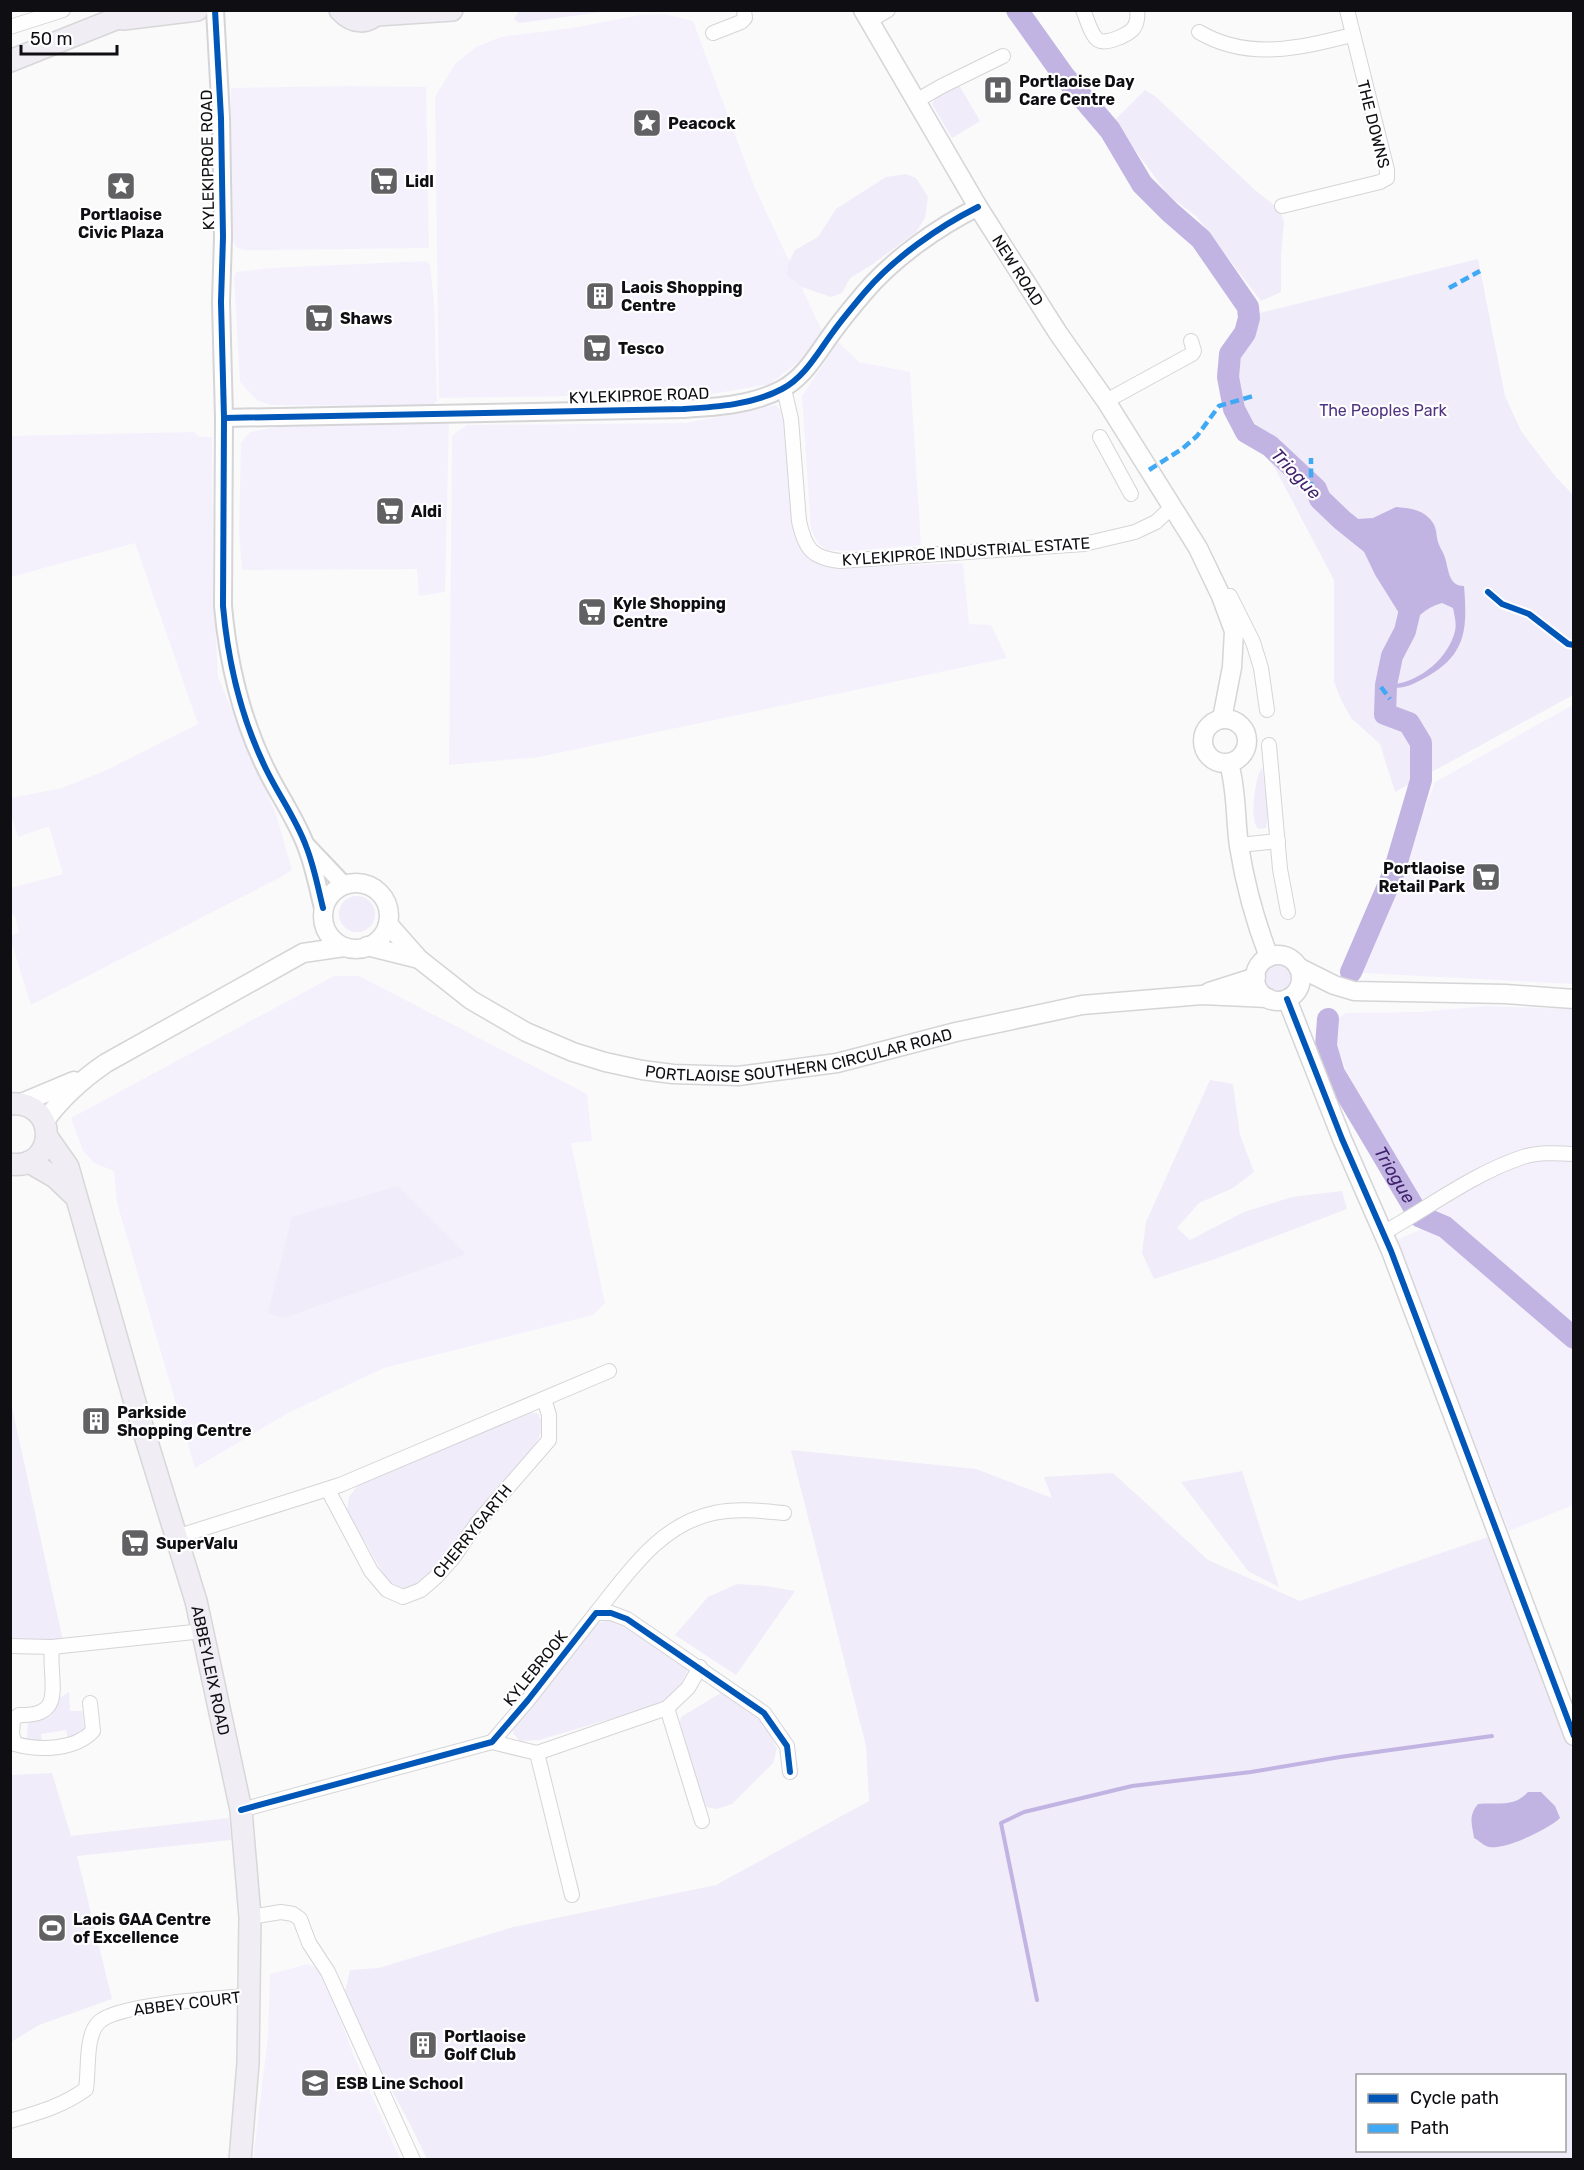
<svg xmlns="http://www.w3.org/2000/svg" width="1584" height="2170" font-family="Rubik,sans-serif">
  <rect width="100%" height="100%" fill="#fafafb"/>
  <g fill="#f4f1fd">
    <path d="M664,14L693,21L754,186L822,331L812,351L770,384L712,394L439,398L435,97L455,64L476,47L501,37L572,28L640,15Z"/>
    <path d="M350,86L426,87L429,248L271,250H244L236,247L231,235V88Z"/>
    <path d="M425,261L430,264L434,301L437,401L431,406L271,405L258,401L240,382L234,277L236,272L270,268Z"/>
    <path d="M838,342L859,362L910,372L921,545L852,551L827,550L818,543L811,530L802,396Z"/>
    <path d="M776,405L783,414L789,449L795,513L816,561L843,568L963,563L969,624L991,625L1007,658L539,757L449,765L452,436L467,425L686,423Z"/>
    <path d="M449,423L445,592L419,596L417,569L242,570L239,531L241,443L250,432L281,426Z"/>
    <path d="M194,432L199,437H212L213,580L218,677L276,814L292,870L281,877L31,1005L11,941V936L19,932L15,916L11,914V888L63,874L49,826L18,837L11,814V798L62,788L107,770L198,724L135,543L11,577V436Z"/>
    <path d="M1573,705V984L1361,973L1435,782Z"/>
    <path d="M334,976H359L587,1094L592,1141L571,1143L605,1303L593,1315L384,1368L288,1413L195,1468L117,1203L114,1171L94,1163L83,1151L71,1118Z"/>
    <path d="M1485,1006L1573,1009V1505L1509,1531L1397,1240L1426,1227L1422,1221L1424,1209L1375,1125L1345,1068L1335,1040V1021L1346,1013L1419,1012Z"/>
    <path d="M308,1964L322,1970L354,2056L400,2159L253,2160L268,2037L270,1974Z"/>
  </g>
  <g fill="#f0ecf9" fill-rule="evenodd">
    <path d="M519,11L524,10L609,11L519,23L514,19Z"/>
    <path d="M959,85L980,121L952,138L932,104L937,96Z"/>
    <path d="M1145,90L1156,97L1255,190L1280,210L1284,222L1281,258V292L1261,301L1196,216L1168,195L1114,121Z"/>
    <path d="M906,174L916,178L928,197L925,218L916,232L873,264L850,278L842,293L831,297L802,287L787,275L788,264L795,250L818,237L836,209L886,177Z"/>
    <path d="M1478,259L1505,396L1521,431L1555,476L1573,495V695L1395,792L1380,744L1352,719L1342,702L1334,682V580L1276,470L1257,444L1243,434L1229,410L1220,371L1227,347L1240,318Z"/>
    <path d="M1262,767L1268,813L1266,828L1258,829C1249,819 1255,778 1262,767Z"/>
    <circle cx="357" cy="914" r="18"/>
    <circle cx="1279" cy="977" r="15"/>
    <path d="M1210,1080L1233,1084L1240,1135L1254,1172L1233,1188L1199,1203L1177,1228L1190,1240L1244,1212L1292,1197L1342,1191L1347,1209L1215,1259L1154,1279L1142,1253L1146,1222Z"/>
    <path d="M398,1186L466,1254L284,1318L268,1313L292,1217Z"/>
    <path d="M11,1403L63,1641H11Z"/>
    <path d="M527,1413H537C546,1424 541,1435 534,1445L421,1584L400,1589L389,1584L347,1510L349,1497L358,1485Z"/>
    <path d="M791,1450L976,1469L1052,1498L1044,1477L1113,1473L1208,1560L1300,1601L1494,1535L1573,1751V2159H427L410,2124L380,2069L345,1991L350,1970L379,1968L513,1927L716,1885L869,1801L866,1746ZM1358,2076H1564V2150H1358Z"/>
    <path d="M1242,1471L1279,1587L1248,1571L1181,1482Z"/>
    <path d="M737,1584L766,1586L795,1591L736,1675L675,1635L708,1597Z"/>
    <path d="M610,1620L643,1635L689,1666C682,1686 673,1697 654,1706L539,1740L520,1741L513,1733L514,1722L598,1623Z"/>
    <path d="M724,1691L760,1716L777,1748L773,1763L732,1804L717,1809L706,1807L700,1793L680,1722L681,1717Z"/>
    <path d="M69,1692L70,1711H82L85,1734L68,1739L66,1730L41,1734L42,1743L27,1740L28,1721C47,1720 54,1719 58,1699Z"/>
    <path d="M52,1773L71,1836L229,1818L231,1840L77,1856L112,1999L39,2025L11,2042V1775Z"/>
  </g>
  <g fill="#c2b4e2" fill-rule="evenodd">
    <path d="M1396,507C1410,508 1425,510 1433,523C1437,529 1436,536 1438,542C1439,546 1442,550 1444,555C1449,567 1447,586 1464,586C1468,633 1465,657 1421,680C1409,686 1399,691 1386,685L1392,656L1405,631L1410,610L1385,570L1373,545L1342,520L1373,518ZM1442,603L1453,608C1454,614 1457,624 1455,631C1449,657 1421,681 1395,684L1390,680C1395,649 1409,612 1442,603Z"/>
    <path d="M1528,1792H1541L1555,1806L1560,1818C1549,1829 1500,1853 1486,1846C1482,1844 1478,1840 1474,1838C1472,1824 1468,1816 1478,1804C1499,1802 1513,1808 1528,1792Z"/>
  </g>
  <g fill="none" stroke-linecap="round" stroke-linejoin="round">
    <path stroke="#c2b4e2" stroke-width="4" d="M1037,2000L1001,1823L1024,1812L1132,1786L1251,1772L1340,1757L1492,1736"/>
    <g stroke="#c2b4e2" stroke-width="22">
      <path d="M1017,10L1064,76L1110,130L1142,184L1170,212L1201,239L1248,307L1249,318L1245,333L1230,354L1228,377L1234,409L1246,432L1270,446L1316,489L1320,499L1342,520L1373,545L1385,570L1410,610L1405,631L1392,656L1386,685L1385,714L1409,723L1421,743V780L1394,872L1351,972"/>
      <path id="s1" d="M1328,1019L1326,1046L1334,1073L1419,1216L1445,1227L1574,1338"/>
    </g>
    <g stroke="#d5d4d7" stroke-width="16">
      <g id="minor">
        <path d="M1083,10C1087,19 1091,35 1098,40C1106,45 1127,35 1133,29C1137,24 1138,16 1137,10"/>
        <path d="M869,21L888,10"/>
        <path d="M10,27L63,10"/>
        <path d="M1199,32C1248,61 1300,48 1352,35"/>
        <path d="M713,33L741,22L745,18L744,10"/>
        <path d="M916,101L942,86L1003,56"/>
        <path d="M1282,206L1380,182L1387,178V170L1347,10"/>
        <path d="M784,389L791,419L799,521C805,549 812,558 840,561L1084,544L1135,532L1156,522L1172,507"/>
        <path d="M1106,401L1192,354L1194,351L1191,341"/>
        <path d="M1100,437L1131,494"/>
        <path d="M1221,596H1230L1253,642L1261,668L1267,710"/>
        <path d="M1269,745L1280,869L1288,912"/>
        <path d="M1239,845L1278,841"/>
        <path d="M1383,1233C1428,1208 1474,1173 1523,1157C1538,1152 1557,1153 1574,1154"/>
        <path d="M328,1490L371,1571L387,1590L403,1597L421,1590L436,1577L453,1558L478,1522L549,1440V1415L544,1399"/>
        <path d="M176,1537L340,1485L609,1371"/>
        <path d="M596,1613C628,1573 660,1524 714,1513C737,1508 761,1511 784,1513"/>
        <path d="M10,1646L52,1647L203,1631"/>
        <path d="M52,1647C48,1681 68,1717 19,1715L13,1720L12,1734L15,1744C40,1751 75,1750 93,1731L90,1703"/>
        <path d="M667,1708L702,1821"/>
        <path d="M492,1742L537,1753L667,1708L688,1688L700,1667"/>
        <path d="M537,1753L572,1895"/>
        <path d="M241,1810L492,1742L528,1700L596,1613H611L627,1619L764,1713L787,1746L790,1772"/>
        <path d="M250,1917L281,1912L293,1914L300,1919L309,1943L328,1972L413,2160"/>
        <path d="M10,2121C37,2113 63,2106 86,2089C89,2071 85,2035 99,2022C118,2004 220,1998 249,1996"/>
      </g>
    </g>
    <g stroke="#d5d4d7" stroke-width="20">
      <g id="tertiary">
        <path d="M215,10L221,118L223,237L221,302L224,418L223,606C228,662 241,718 266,769C278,794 296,819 306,846C314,866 318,888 323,908"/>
        <path d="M224,418L683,409C716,407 752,405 782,389C805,377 818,352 833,332C843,318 854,305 865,292C894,258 938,227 978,207"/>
        <path d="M307,846L344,885"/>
      </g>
    </g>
    <g stroke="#d5d4d7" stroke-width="21">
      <g id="secondary">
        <path id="s2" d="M863,10L978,207L1058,333L1106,401L1198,548L1221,596L1234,631L1232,667L1222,719"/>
        <circle cx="1225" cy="741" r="22"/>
        <path d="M1229,763C1237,792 1235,817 1239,846C1245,884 1255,921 1269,957"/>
        <circle cx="356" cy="916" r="33"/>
        <path id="s3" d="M388,924L419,959L471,1000L526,1032L573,1052L605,1062L642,1070L673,1074L738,1076L837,1063L956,1032L1082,1005L1202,995L1268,998"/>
        <path d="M367,946L419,959"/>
        <circle cx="1278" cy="978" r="23"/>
        <path d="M1298,967L1334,985L1354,991L1505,994L1574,999"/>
        <path d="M1209,992L1256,977"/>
        <path d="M1287,999L1342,1139L1391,1251L1574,1736"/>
        <path d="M19,1104L74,1081"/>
        <path d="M44,1122C62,1097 81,1080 106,1063L303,953L344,947"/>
      </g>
    </g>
    <g stroke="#d7d7d8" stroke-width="24">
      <g id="primary">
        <path d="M340,10C353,24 368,25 380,10"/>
        <path d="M377,15L452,10"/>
        <path d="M123,19L197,10"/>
        <path d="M10,61L138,10"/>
        <path d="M10,1104C60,1100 57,1171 10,1164"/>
        <path id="s4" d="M47,1137L68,1167L136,1406L196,1601L241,1810L250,1917L248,2063L240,2160"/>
        <path d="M29,1162L55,1177L75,1196"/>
      </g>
    </g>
    <use href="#minor" stroke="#fefefe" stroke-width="14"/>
    <use href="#tertiary" stroke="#fefefe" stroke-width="16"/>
    <use href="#secondary" stroke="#fefefe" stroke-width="18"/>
    <use href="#primary" stroke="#f0edf5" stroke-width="21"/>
    <g stroke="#3fa9f5" stroke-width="4.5" stroke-dasharray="9 4.5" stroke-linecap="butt">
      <path d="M1449,288L1480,271"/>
      <path d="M1149,470L1182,449L1197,436L1219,406L1253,396"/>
      <path d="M1311,491V458"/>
      <path d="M1381,687L1390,699"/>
    </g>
    <g stroke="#fff" stroke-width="10">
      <g id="cycleway">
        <path d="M215,10L221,118L223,237L221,302L224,418L223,606C228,662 241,718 266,769C278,794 296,819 306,846C314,866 318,888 323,908"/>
        <path d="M224,418L683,409C716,407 752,405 782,389C805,377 818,352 833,332C843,318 854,305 865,292C894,258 938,227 978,207"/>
        <path d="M1488,592L1502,604L1529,614L1568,644L1574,645"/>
        <path d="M1287,999L1342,1139L1391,1251L1574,1736"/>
        <path d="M241,1810L492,1742L528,1700L596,1613H611L627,1619L764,1713L787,1746L790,1772"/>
      </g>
    </g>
    <use href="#cycleway" stroke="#0057b8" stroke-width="6"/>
  </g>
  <defs>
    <g id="hospital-square" transform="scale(1.5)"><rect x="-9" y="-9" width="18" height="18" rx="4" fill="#616164" stroke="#fff"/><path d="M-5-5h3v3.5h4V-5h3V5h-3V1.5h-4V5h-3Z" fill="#fff"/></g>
    <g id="sight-square" transform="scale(1.5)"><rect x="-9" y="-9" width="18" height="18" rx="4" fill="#616164" stroke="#fff"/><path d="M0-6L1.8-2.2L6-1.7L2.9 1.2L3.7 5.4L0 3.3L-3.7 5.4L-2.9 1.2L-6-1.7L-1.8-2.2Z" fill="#fff"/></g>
    <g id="supermarket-square" transform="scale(1.5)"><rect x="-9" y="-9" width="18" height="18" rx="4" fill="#616164" stroke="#fff"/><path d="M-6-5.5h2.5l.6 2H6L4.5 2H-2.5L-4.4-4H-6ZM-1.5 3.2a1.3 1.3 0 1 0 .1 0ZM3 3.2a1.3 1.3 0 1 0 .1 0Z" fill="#fff"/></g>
    <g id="building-square" transform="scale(1.5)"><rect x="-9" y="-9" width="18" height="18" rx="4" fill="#616164" stroke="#fff"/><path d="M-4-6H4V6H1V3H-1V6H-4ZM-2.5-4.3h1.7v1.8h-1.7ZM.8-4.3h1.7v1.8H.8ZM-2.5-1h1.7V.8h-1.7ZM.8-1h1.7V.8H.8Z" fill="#fff"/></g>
    <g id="stadium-square" transform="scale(1.5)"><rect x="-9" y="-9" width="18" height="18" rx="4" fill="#616164" stroke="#fff"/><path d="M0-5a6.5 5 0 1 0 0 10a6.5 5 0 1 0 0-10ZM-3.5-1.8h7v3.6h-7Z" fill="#fff"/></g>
    <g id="university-square" transform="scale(1.5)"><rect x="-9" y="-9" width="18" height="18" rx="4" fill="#616164" stroke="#fff"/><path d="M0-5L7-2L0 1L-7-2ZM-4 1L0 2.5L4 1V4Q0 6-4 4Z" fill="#fff"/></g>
  </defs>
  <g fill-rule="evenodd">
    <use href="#hospital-square" x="998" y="90"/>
    <use href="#sight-square" x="647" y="123"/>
    <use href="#supermarket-square" x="384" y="181"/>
    <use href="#sight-square" x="121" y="186"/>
    <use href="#building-square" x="600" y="296"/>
    <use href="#supermarket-square" x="319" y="318"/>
    <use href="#supermarket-square" x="597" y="348"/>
    <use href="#supermarket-square" x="390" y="511"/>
    <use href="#supermarket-square" x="592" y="612"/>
    <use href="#supermarket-square" x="1486" y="877"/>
    <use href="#building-square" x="96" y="1421"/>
    <use href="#supermarket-square" x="135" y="1543"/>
    <use href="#stadium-square" x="52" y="1928"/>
    <use href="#building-square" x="423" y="2045"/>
    <use href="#university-square" x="315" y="2083"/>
  </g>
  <g text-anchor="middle" stroke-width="4.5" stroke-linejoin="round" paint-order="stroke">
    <g font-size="16" font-weight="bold" fill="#0f0e13" stroke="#fff" text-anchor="start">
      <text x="1019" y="87">Portlaoise Day<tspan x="1019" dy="18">Care Centre</tspan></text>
      <text x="668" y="129">Peacock</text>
      <text x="405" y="187">Lidl</text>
      <text x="121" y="220" text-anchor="middle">Portlaoise<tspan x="121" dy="18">Civic Plaza</tspan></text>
      <text x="621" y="293">Laois Shopping<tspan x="621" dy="18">Centre</tspan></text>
      <text x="340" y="324">Shaws</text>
      <text x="618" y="354">Tesco</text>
      <text x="411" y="517">Aldi</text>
      <text x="613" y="609">Kyle Shopping<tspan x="613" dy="18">Centre</tspan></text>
      <text x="1465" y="874" text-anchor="end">Portlaoise<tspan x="1465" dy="18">Retail Park</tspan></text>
      <text x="117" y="1418">Parkside<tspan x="117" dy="18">Shopping Centre</tspan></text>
      <text x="156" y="1549">SuperValu</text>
      <text x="73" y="1925">Laois GAA Centre<tspan x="73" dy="18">of Excellence</tspan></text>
      <text x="444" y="2042">Portlaoise<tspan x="444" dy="18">Golf Club</tspan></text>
      <text x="336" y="2089">ESB Line School</text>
    </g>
    <g font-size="16" fill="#0f0e13" stroke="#fff">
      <text transform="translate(1374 124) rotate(76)" y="6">THE DOWNS</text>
      <text transform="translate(207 160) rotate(-91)" y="6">KYLEKIPROE ROAD</text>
      <text dy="6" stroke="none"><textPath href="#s2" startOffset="303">NEW ROAD</textPath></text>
      <text transform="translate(639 395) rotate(-2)" y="6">KYLEKIPROE ROAD</text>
      <text transform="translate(966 551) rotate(-4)" y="6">KYLEKIPROE INDUSTRIAL ESTATE</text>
      <text dy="6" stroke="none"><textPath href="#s3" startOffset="458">PORTLAOISE SOUTHERN CIRCULAR ROAD</textPath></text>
      <text transform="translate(472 1531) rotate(-51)" y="6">CHERRYGARTH</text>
      <text transform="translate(535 1668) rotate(-51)" y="6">KYLEBROOK</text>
      <text dy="6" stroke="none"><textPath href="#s4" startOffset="560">ABBEYLEIX ROAD</textPath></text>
      <text transform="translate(187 2003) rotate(-7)" y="6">ABBEY COURT</text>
    </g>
    <g font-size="16" fill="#503381" stroke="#fff">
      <text x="1383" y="416">The Peoples Park</text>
    </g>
    <g font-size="18" font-style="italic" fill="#40226e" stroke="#fff">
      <text transform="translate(1296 474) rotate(46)" y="6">Triogue</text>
      <text dy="6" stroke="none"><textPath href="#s1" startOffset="174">Triogue</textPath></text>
    </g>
  </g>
  <rect width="1584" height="2170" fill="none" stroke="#0f0e13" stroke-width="24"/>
  <rect x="1356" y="2074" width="210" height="78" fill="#ffffff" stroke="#9f9fa1" stroke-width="1.5"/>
  <rect x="1368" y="2094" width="30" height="9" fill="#0057b8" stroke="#9f9fa1" stroke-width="1.5"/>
  <text x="1410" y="2104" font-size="18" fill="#0f0e13">Cycle path</text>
  <rect x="1368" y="2124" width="30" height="9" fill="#3fa9f5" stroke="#9f9fa1" stroke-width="1.5"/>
  <text x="1410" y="2134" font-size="18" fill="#0f0e13">Path</text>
  <path d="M21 45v9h96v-9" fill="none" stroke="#0f0e13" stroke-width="3"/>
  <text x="30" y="45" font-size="18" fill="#0f0e13" stroke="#ffffff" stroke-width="4.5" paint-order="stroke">50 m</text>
</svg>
